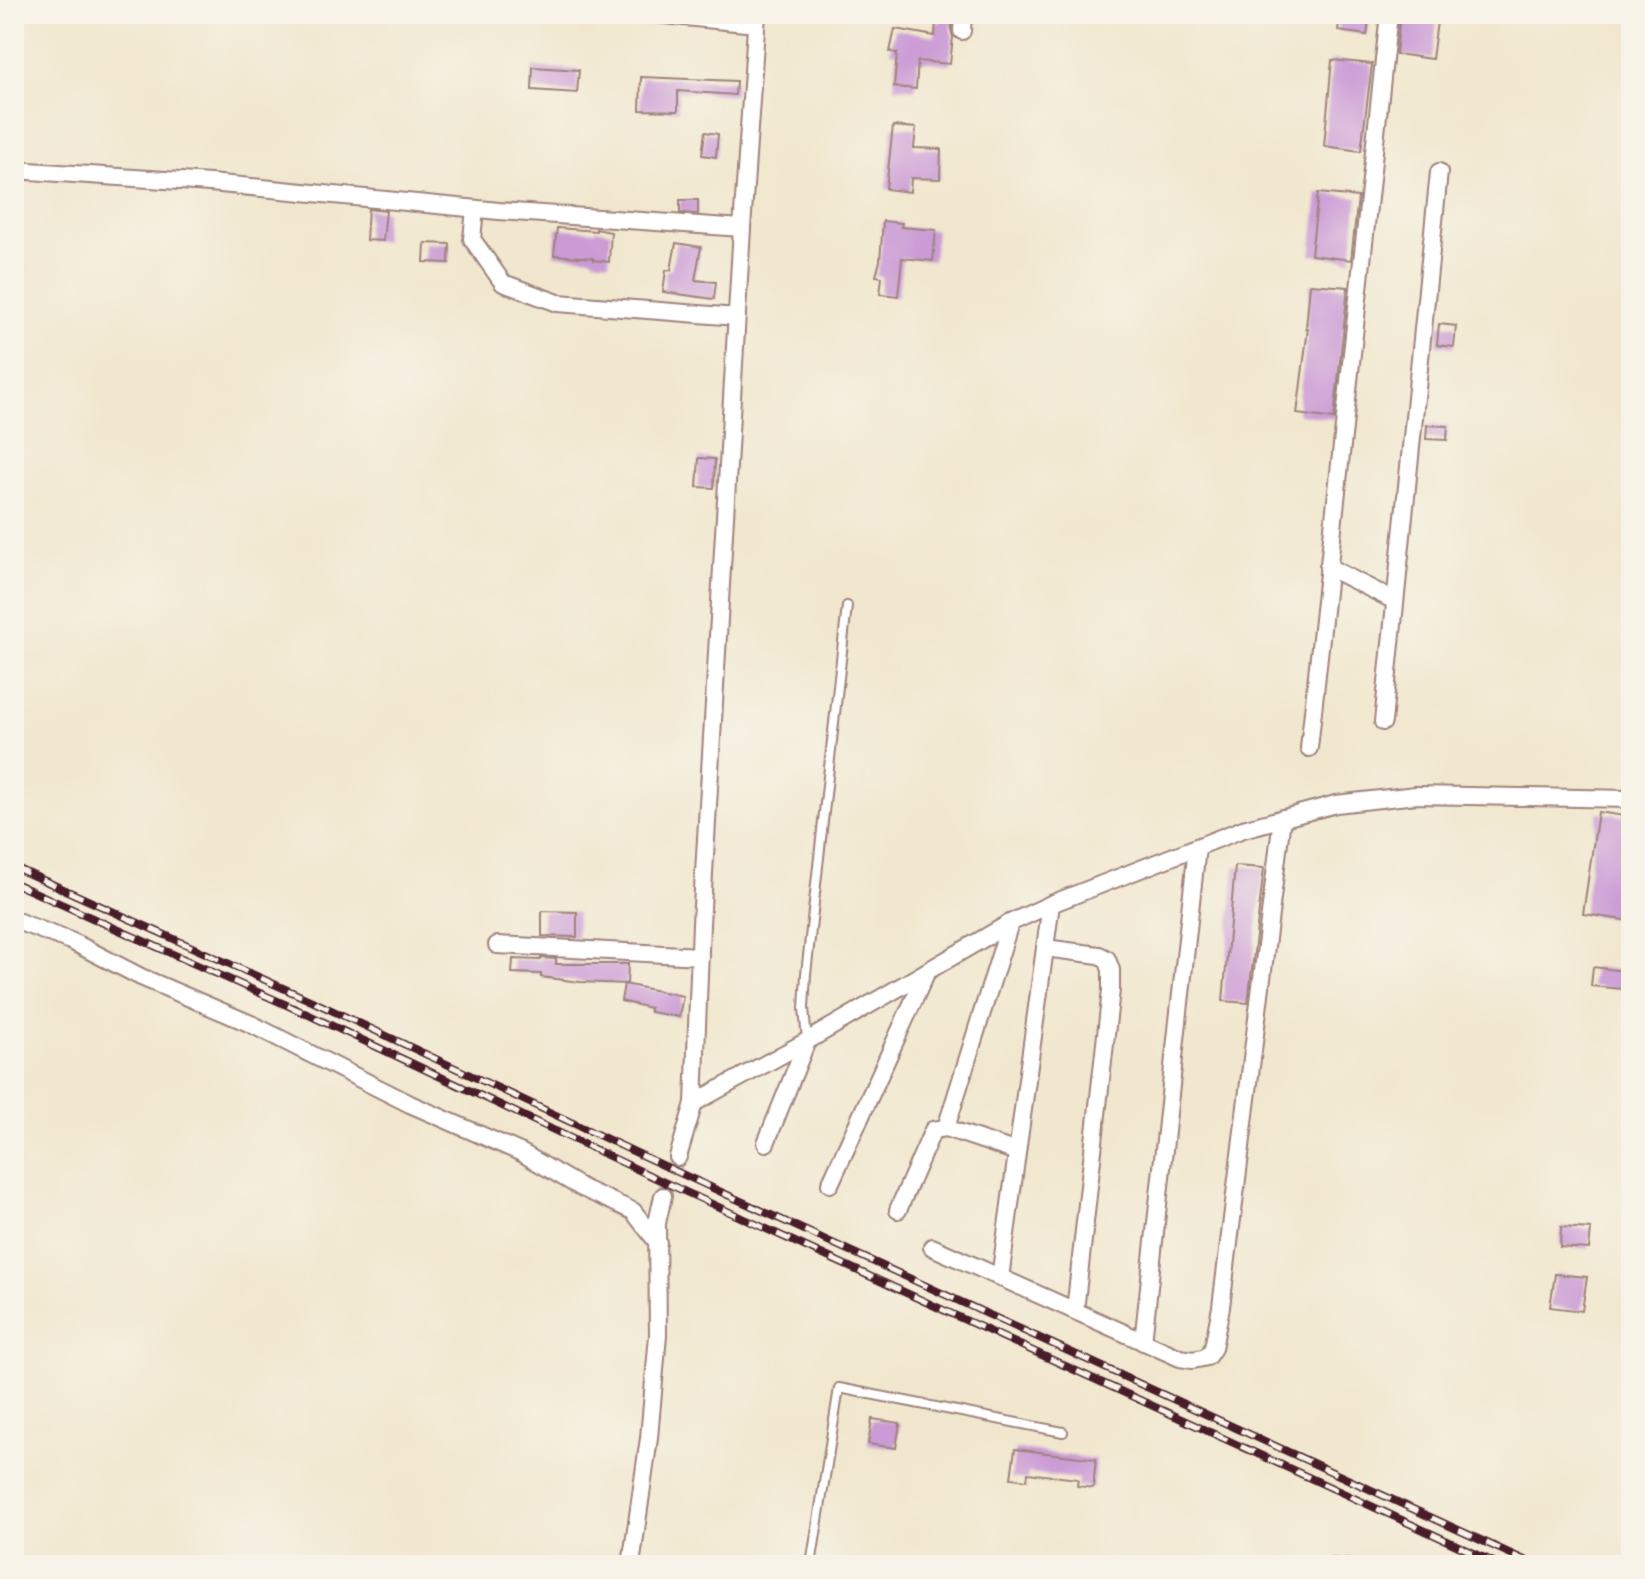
<svg xmlns="http://www.w3.org/2000/svg" width="1645" height="1579" font-family="'EB Garamond',serif">
  <rect width="100%" height="100%" fill="#f7f3e8"/>
  <filter id="ink" filterUnits="userSpaceOnUse"><feTurbulence type="fractalNoise" baseFrequency=".0125" numOctaves="2"/><feDisplacementMap in="SourceGraphic" scale="16" xChannelSelector="R" yChannelSelector="G"/><feConvolveMatrix kernelMatrix="1 2 1 2 8 2 1 2 1" color-interpolation-filters="sRGB"/></filter>
  <filter id="wash" filterUnits="userSpaceOnUse"><feTurbulence type="fractalNoise" baseFrequency=".006" numOctaves="4" result="noise"/><feDisplacementMap in="SourceGraphic" scale="32" xChannelSelector="R" yChannelSelector="G"/><feGaussianBlur stdDeviation="1.8" result="paint"/><feColorMatrix in="noise" values="0 0 0 0 0 0 0 0 0 0 0 0 0 0 0 0 0 1.4 0 .05"/><feComposite in="paint" operator="in"/></filter>
  <g filter="url(#wash)">
    <rect width="100%" height="100%" fill="#f1e7ce"/>
    <g id="blocks">
      <g fill="#cb9bd5">
        <path d="M940,14H952L951,30L953,37L950,64L918,61L916,89L894,87L897,53L890,52L895,29L935,36L936,22L940,23Z"/>
        <path d="M1340,14H1370L1367,35L1338,31Z"/>
        <path d="M1400,14H1438L1432,59L1396,54Z"/>
        <path d="M1332,60L1372,64L1361,151L1324,146Z"/>
        <path d="M533,67L579,70L577,93L532,90Z"/>
        <path d="M641,77L736,81L735,95L678,91V111L640,110Z"/>
        <path d="M893,126L916,128L914,148L941,149L940,179L911,178L910,192L886,189Z"/>
        <path d="M705,132L718,134L716,157L702,155Z"/>
        <path d="M1318,193L1358,197L1351,260L1311,255Z"/>
        <path d="M680,200H698V214L680,213Z"/>
        <path d="M368,209L386,211L383,241L366,240Z"/>
        <path d="M883,221L902,223L901,227L936,230L933,261L902,258L898,296L880,294L882,277L876,276L880,261Z"/>
        <path d="M557,228L596,231V229L611,232L609,262L593,260V258L554,255Z"/>
        <path d="M425,243L450,244L449,263L424,262Z"/>
        <path d="M676,243L701,247L695,280L716,282L714,299L663,292L666,270H671Z"/>
        <path d="M1310,284L1348,287L1334,419L1297,414L1308,328H1306Z"/>
        <path d="M1439,324L1456,326L1454,347L1437,345Z"/>
        <path d="M1427,425L1448,426L1447,440L1426,439Z"/>
        <path d="M699,458L715,459L714,488L697,487Z"/>
        <path d="M1598,812L1631,817V921L1583,914Z"/>
        <path d="M1235,866L1264,868L1248,1003L1223,1001Z"/>
        <path d="M542,911L577,912V937L542,936Z"/>
        <path d="M541,958L556,959V964H628L627,984L580,982L541,977V974L512,973L513,959L541,960Z"/>
        <path d="M1593,967L1625,971L1623,989L1591,986Z"/>
        <path d="M624,984L683,996L679,1017L650,1012V1008L621,1001Z"/>
        <path d="M1561,1227L1591,1229L1589,1249L1560,1247Z"/>
        <path d="M1555,1274L1587,1277L1582,1311L1550,1307Z"/>
        <path d="M872,1419L900,1423L896,1448L868,1444Z"/>
        <path d="M1015,1449L1096,1459L1093,1488L1077,1486L1078,1479L1028,1473L1027,1480L1011,1478Z"/>
      </g>
    </g>
  </g>
  <g filter="url(#ink)">
    <use href="#blocks" fill-opacity="0" stroke="#9e837c" stroke-width="2"/>
    <g fill="none" stroke-linecap="round" stroke-linejoin="round">
      <path stroke="#d0bfad" stroke-width="16" stroke-dasharray="16 8" stroke-linecap="butt" d="M663,1196L678,1157"/>
      <g stroke="#9e837c" stroke-width="12">
        <g id="service">
          <path d="M807,1041L804,1008L806,974L847,606"/>
          <path d="M811,1565L839,1388L1063,1432"/>
          <path d="M1326,1565L1332,1563L1355,1565"/>
        </g>
      </g>
      <g stroke="#9e837c" stroke-width="20">
        <g id="minor">
          <path d="M654,14L756,24"/>
          <path d="M962,31L963,14"/>
          <path d="M14,170L210,183L499,211L742,228"/>
          <path d="M475,209L472,239L503,283L558,303L737,317"/>
          <path d="M1328,567L1395,601"/>
          <path d="M1383,722L1439,172"/>
          <path d="M1309,748L1389,14"/>
          <path d="M14,920L73,942L141,977L251,1024L410,1104L522,1153L582,1188L633,1211L658,1243"/>
          <path d="M497,945L700,956"/>
          <path d="M1045,948L1099,955L1107,959L1111,970V990L1075,1311"/>
          <path d="M694,1103L807,1041L1010,923L1051,904L1243,829L1336,804L1416,795L1631,799"/>
          <path d="M946,1128L1010,923"/>
          <path d="M766,1143L807,1041"/>
          <path d="M678,1157L694,1103L701,924L742,228L757,14"/>
          <path d="M830,1184L927,971"/>
          <path d="M898,1210L933,1130L946,1128L1017,1152"/>
          <path d="M932,1247L1180,1358L1193,1360L1207,1357L1213,1348L1221,1307L1282,818"/>
          <path d="M1000,1278L1051,904"/>
          <path d="M1143,1342L1197,847"/>
          <path d="M631,1565L649,1438L658,1335L657,1223L663,1196"/>
        </g>
      </g>
      <use href="#service" stroke="#fff" stroke-width="8"/>
      <use href="#minor" stroke="#fff" stroke-width="16"/>
      <g stroke="#4a1f2b" stroke-width="8">
        <g id="rail">
          <path d="M14,867L314,1002L671,1169L1535,1565"/>
          <path d="M14,883L309,1015L664,1182L1500,1565"/>
        </g>
      </g>
      <use href="#rail" stroke="#f7f3e8" stroke-width="5" stroke-dasharray="15" stroke-linecap="butt"/>
    </g>
  </g>
  <rect width="1645" height="1579" fill="none" stroke="#f7f3e8" stroke-width="48"/>
</svg>
